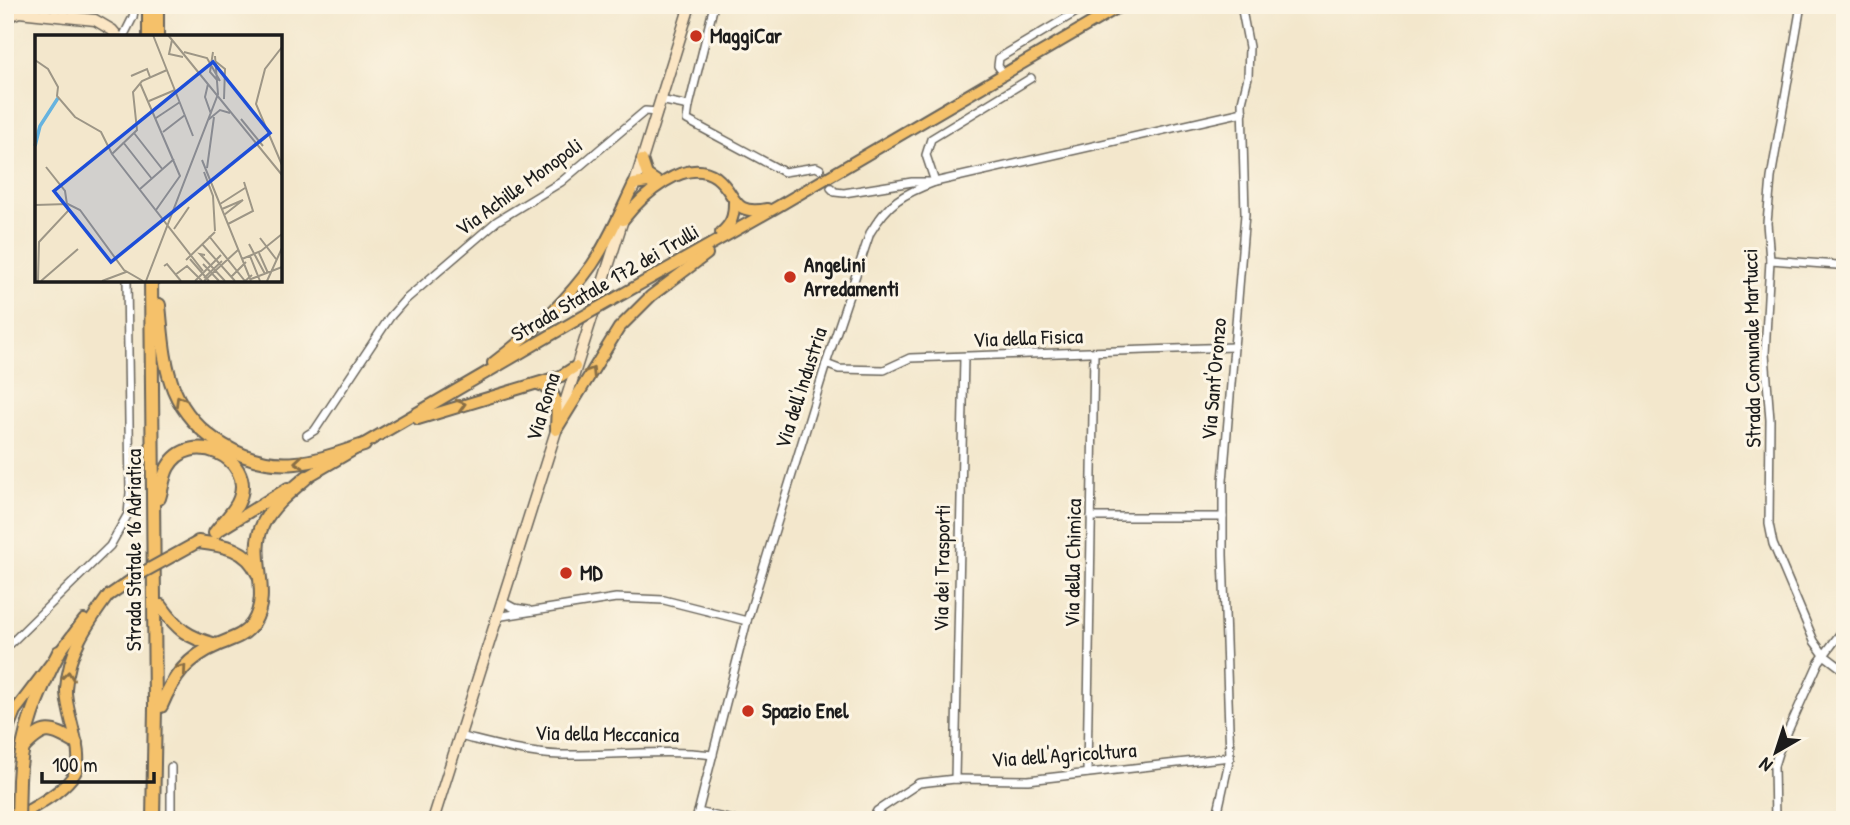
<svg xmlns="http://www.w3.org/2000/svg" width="1850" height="825" font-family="'Patrick Hand',sans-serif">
  <rect width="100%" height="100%" fill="#fcf5e5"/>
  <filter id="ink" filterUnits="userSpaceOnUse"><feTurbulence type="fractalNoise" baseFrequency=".0143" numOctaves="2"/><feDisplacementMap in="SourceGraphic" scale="14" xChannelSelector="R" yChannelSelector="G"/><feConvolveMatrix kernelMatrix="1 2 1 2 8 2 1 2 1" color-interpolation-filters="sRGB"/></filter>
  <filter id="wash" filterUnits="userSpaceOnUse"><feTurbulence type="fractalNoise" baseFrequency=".00686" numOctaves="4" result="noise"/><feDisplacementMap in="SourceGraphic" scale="28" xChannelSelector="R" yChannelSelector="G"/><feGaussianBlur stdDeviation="1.57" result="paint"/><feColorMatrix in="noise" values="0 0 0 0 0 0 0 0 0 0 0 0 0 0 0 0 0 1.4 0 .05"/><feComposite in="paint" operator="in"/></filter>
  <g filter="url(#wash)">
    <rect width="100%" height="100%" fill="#f3e7cc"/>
  </g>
  <g filter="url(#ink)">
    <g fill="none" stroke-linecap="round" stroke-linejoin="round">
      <g stroke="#67635a" stroke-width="10">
        <g id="street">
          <path d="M1801,5L1771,178L1767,223L1770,260L1765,354L1770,420L1769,524L1773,544L1814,641L1824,655L1845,671"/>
          <path d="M123,37L133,17L135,5"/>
          <path d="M1004,74L998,66L999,58L1088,5"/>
          <path d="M660,100L689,106L687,120L784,172L816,167L820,169"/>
          <path d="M689,106L714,5"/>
          <path d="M935,182L926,155L931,139L1031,78"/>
          <path d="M831,188L835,192L844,193L912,182H931"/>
          <path d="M1770,260L1837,265L1845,263"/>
          <path d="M826,364L839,369L884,370L910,358L1234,347"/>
          <path d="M307,435L315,430L390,317L404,301L497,221L561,182L645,111L657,112"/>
          <path d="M1091,517H1223"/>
          <path d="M501,601L514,608L528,610"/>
          <path d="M496,617L616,598L664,600L747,621"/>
          <path d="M5,649L110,546L128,514L130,493L127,280"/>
          <path d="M459,736C492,744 526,754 561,755C612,756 662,749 713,755"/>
          <path d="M1087,773L1094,353"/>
          <path d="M955,779L964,357"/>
          <path d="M698,812L733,820"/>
          <path d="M171,820V767"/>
          <path d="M696,820L747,621L826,364L870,233C888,203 902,194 935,182L1243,112"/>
          <path d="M872,820L877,811L919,783L955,779L1028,780L1230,757"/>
          <path d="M1216,820L1230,757L1223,555V481L1245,214L1242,102L1248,77L1249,47L1241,5"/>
          <path d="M1775,820L1774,766L1778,753L1819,662L1845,627"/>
        </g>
      </g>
      <g stroke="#67635a" stroke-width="13">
        <g id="secondary">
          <path d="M5,18L19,12L95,20L112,30L118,37"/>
          <path d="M633,189L690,5"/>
          <path d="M433,820L625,213"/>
        </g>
      </g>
      <g stroke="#67635a" stroke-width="14">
        <g id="primary">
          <path d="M642,160L647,175L656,181"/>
          <path d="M623,220C641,197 685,155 716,177C738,194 730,216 767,209"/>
          <path d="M721,233C732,224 734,216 734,202"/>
          <path d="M612,300L777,207L1122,5"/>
          <path d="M493,363C530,335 565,303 592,265C609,240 621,211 634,184L655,181"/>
          <path d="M538,384C560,391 557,407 556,427"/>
          <path d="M418,419L561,376L575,367"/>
          <path d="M556,430L619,328L651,296L707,254"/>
          <path d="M302,480L575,321"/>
          <path d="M218,531L288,488"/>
          <path d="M5,736L15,711L84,620"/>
          <path d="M15,819C34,806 63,793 75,773C86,755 65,712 66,689C68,652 87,625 108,596"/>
        </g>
      </g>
      <g stroke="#67635a" stroke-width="16">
        <g id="highway">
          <path d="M149,5V37"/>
          <path d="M157,5V37"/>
          <path d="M151,280L155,707L153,820"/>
          <path d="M159,305C162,333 163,363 174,390C193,436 247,468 296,463C320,461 342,452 364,445"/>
          <path d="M159,498C162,489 163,476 168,467C190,428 254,457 240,498C236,511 223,522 215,533"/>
          <path d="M198,542C223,545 247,548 258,574"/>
          <path d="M161,606C178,630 187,637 216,645"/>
          <path d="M161,706C173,677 188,657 217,645C231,639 245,636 253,623C273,592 247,556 263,524C273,504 291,491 307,477"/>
          <path d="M23,748C44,726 50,727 76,743"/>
          <path d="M19,780C21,733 38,693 59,652"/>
        </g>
      </g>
      <use href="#street" stroke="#fff" stroke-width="7"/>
      <use href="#secondary" stroke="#fbe6c4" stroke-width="10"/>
      <use href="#primary" stroke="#f5c16b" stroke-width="10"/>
      <use href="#highway" stroke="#f5c16b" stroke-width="12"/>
      <g stroke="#67635a" stroke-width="14" stroke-linecap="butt">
        <g id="primary-bridge">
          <path d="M575,321L612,300"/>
          <path d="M108,596L140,574L198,542"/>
        </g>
      </g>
      <g stroke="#67635a" stroke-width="16" stroke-linecap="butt">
        <path id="highway-bridge" d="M18,820L19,780"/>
      </g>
      <use href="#primary-bridge" stroke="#f5c16b" stroke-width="10"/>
      <use href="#highway-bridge" stroke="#f5c16b" stroke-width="12"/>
    </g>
    <defs><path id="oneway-chevron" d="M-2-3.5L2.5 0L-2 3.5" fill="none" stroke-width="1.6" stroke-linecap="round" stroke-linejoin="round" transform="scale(1.75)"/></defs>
    <g stroke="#886e44">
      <use href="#oneway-chevron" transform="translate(591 372) rotate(-58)"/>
      <use href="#oneway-chevron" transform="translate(180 400) rotate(-120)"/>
      <use href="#oneway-chevron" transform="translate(461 405) rotate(-16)"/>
      <use href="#oneway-chevron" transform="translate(299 462) rotate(175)"/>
      <use href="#oneway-chevron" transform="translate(182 669) rotate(-49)"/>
      <use href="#oneway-chevron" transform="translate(68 676) rotate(-83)"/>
    </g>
  </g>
  <g fill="#c8321e" stroke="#fcf5e5" stroke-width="2.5">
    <circle cx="696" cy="36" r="7"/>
    <circle cx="790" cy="277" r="7"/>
    <circle cx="566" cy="573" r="7"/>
    <circle cx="748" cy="711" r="7"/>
  </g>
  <g text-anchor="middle" stroke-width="6" stroke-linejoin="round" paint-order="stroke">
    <g font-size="21" font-weight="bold" fill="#1c1c1c" stroke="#fcf5e5" text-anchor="start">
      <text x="710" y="43">MaggiCar</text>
      <text x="804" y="272">Angelini<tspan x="804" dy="24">Arredamenti</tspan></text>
      <text x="580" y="580">MD</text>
      <text x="762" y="718">Spazio Enel</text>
    </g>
    <g font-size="21" fill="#1c1c1c" stroke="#fcf5e5">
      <text transform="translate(519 187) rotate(-36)" y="7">Via Achille Monopoli</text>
      <text transform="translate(605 283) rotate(-30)" y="7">Strada Statale 172 dei Trulli</text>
      <text transform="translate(1028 338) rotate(-2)" y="7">Via della Fisica</text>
      <text transform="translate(1752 348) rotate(-91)" y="7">Strada Comunale Martucci</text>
      <text transform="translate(1214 379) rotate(-85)" y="7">Via Sant'Oronzo</text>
      <text transform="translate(801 388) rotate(-72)" y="7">Via dell'Industria</text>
      <text transform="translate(543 407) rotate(-73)" y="7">Via Roma</text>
      <text transform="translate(134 550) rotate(-90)" y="7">Strada Statale 16 Adriatica</text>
      <text transform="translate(1073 563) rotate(-89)" y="7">Via della Chimica</text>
      <text transform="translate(942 568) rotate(-89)" y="7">Via dei Trasporti</text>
      <text transform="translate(607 734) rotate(1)" y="7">Via della Meccanica</text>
      <text transform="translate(1064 755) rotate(-4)" y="7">Via dell'Agricoltura</text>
    </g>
  </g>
  <g transform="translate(35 35)">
    <rect width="247" height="247" fill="#f3e7cc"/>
    <path fill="none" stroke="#66b3df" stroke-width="3.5" d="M0,111L5,91L23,63"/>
    <path fill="none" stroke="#9d9686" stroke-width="2" d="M118,0L158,101M133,0L247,140M137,5L134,19L148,22M247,12L230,34L221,69L247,130M149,17L172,23L185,46M178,17L175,37L183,46M0,25L13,34L23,52L22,61L40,82L66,97L77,119L168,236M180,26L190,34L189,64M96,41L112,34L115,42M105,48L145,141L121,175M173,49L170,62L176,79M114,66L140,55M121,83L145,67M206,84L228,111M173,85L185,75L195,78M128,97L150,80M99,98L128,135M88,107L117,144M77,119L102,95L98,57L107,46L132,35M167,125L216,246M172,133L179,82M169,137L178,161L180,196M105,154L139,124M185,169L210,153M0,170L33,169L45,175L89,235L108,246M187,174L208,165L189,180M193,189L218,176L209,147M139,194L154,172M174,201L210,246L217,240M225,203L241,224M167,209L200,246M214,209L230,239M224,218L233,238M170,220L165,219L190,246M215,221L225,246M155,224L174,246M207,224L226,216L247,199M151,225L180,197M168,229L184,246M129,231L132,229L146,246M140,240L152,231L167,246M196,242L211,227M169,243L187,226M216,244L247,232M3,246L4,207L33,176L30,156L11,132M6,246L43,214M67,246L91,237M111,246L183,59L180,21M160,246L186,220M169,246L203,215M232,246L247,213"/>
    <path fill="#1d4ed8" fill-opacity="0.15" stroke="#1d4ed8" stroke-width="3.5" d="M178,27L235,98L76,227L19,156Z"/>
    <rect width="247" height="247" fill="none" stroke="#1c1c1c" stroke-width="3.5"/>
  </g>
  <rect width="1850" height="825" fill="none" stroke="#fcf5e5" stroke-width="28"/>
  <g transform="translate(1776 752) rotate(219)" stroke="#fcf5e5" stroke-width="5" paint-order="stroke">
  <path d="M0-5L12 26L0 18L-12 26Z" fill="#1c1c1c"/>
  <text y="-10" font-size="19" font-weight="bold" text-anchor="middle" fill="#1c1c1c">N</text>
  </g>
  <path d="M42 772v10h112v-10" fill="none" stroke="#1c1c1c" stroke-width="3.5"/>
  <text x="52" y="772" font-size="21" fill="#1c1c1c" stroke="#fcf5e5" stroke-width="5" paint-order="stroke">100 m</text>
</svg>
